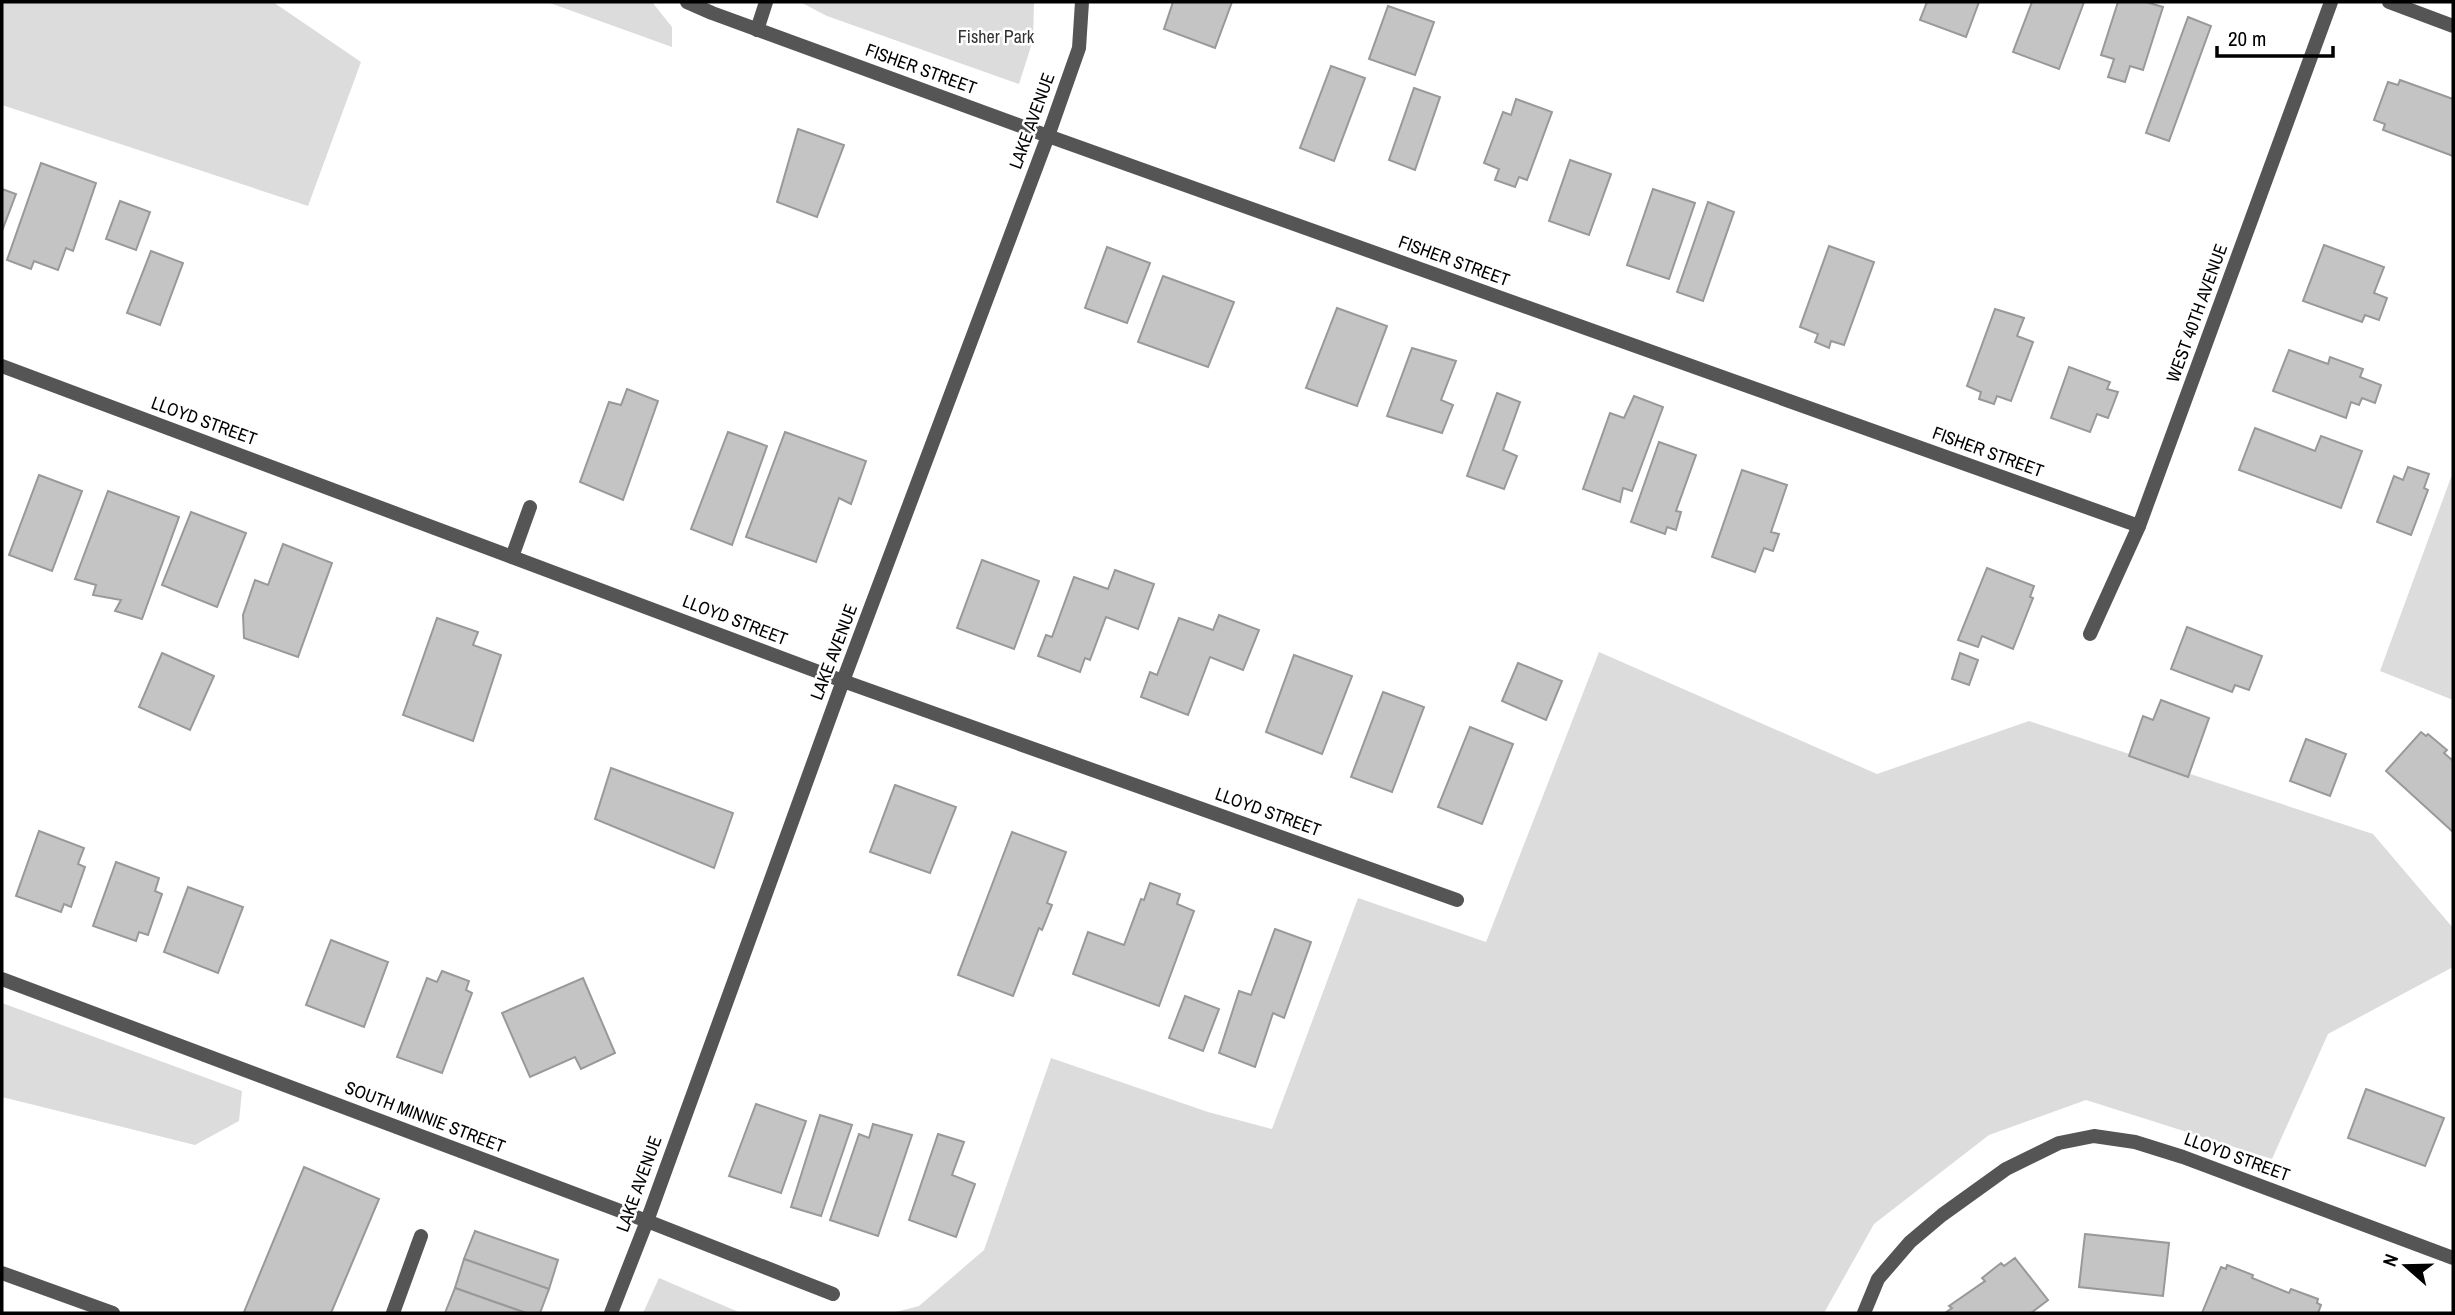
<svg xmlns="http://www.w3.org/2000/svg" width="2455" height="1315" font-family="'Archivo Narrow',sans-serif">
  <rect width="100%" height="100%" fill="#fff"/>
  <g fill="#dcdcdc">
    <path d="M2,2H273L361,62L308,206L2,105Z"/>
    <path d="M547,2H652L672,27V47Z"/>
    <path d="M1034,2L1033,40L1019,84L827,16L802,3Z"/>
    <path d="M2453,472V700L2380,671Z"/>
    <path d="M1599,652L1877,774L2029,721L2373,834L2453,928V967L2328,1034L2272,1159L2086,1100L1989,1135L1874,1224L1824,1313H892L919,1306L984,1250L1051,1058L1208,1112L1272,1129L1358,898L1486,942Z"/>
    <path d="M2,1003L242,1091L239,1121L195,1145L2,1097Z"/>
    <path d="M659,1278L741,1313H643Z"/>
  </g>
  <g fill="#c4c4c4" stroke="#999" stroke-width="2">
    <path d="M1173,2H1232L1215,48L1164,29Z"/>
    <path d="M1927,2H1979L1966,37L1920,20Z"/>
    <path d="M2032,2H2084L2059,69L2013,52Z"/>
    <path d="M2118,2H2146L2163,7L2143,70L2130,66L2125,82L2108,77L2114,59L2101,55Z"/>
    <path d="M1388,6L1434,22L1415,75L1369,59Z"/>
    <path d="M2188,17L2211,26L2169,141L2146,133Z"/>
    <path d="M1331,66L1365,78L1334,161L1300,148Z"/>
    <path d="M2400,80L2453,99V156L2383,130L2385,124L2374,120L2388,82L2398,85Z"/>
    <path d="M1414,88L1440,97L1415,170L1389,160Z"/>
    <path d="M1516,99L1552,112L1527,180L1519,177L1515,187L1495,180L1499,169L1484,163L1503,112L1511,115Z"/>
    <path d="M798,129L844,145L817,217L777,202Z"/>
    <path d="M1570,160L1611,174L1589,235L1549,221Z"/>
    <path d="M41,163L96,183L73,251L66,248L58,270L34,261L31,269L7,260Z"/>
    <path d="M2,189L16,194L2,231Z"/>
    <path d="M1653,189L1695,203L1669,279L1627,265Z"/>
    <path d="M120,201L150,212L136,250L106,239Z"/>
    <path d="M1708,202L1734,212L1703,301L1677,292Z"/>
    <path d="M2324,245L2384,267L2374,293L2387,298L2379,320L2365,315L2362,322L2303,301Z"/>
    <path d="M1829,246L1874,262L1844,345L1831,341L1829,348L1815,342L1818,334L1800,327Z"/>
    <path d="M1107,247L1150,263L1127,323L1085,308Z"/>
    <path d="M151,251L183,263L160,325L127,313Z"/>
    <path d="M1163,276L1234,302L1208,367L1138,342Z"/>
    <path d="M1337,308L1387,326L1357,406L1306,388Z"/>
    <path d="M1995,309L2024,318L2017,336L2033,342L2011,401L1997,396L1994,404L1979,399L1981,392L1967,386Z"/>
    <path d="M1412,348L1456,361L1441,400L1453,405L1442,433L1387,416Z"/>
    <path d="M2289,350L2328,364L2330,357L2363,369L2360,377L2381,385L2375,403L2362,398L2359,405L2351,402L2346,418L2273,391Z"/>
    <path d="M2069,367L2110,382L2107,389L2118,392L2108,418L2097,414L2090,432L2051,418Z"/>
    <path d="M627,389L658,401L623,500L580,482L609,402L621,405Z"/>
    <path d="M1497,393L1520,402L1503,450L1517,456L1504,489L1467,476Z"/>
    <path d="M1634,396L1663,407L1632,491L1623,488L1620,502L1583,489L1610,413L1624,418Z"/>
    <path d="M2255,428L2315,451L2321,436L2362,451L2341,508L2239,470Z"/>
    <path d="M728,432L767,446L732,545L691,529Z"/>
    <path d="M785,432L866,461L851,504L839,498L816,562L746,537Z"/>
    <path d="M1659,442L1696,455L1676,511L1681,512L1676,530L1667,527L1665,534L1631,522Z"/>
    <path d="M2408,467L2429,474L2424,488L2428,490L2411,535L2377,522L2394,476L2403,480Z"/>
    <path d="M1742,470L1787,485L1771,532L1779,534L1773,551L1764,548L1755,572L1712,557Z"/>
    <path d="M39,475L82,491L52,571L9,555Z"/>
    <path d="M108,491L179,517L142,619L115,611L121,600L93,595L96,585L75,579Z"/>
    <path d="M191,512L246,533L217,607L162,585Z"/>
    <path d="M283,544L332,563L298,657L244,638L243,615L255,580L268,585Z"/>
    <path d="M982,560L1039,581L1014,649L957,628Z"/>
    <path d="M1987,568L2034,586L2030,597L2033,598L2013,649L1982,636L1978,647L1958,640Z"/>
    <path d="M1115,570L1154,584L1138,629L1106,617L1090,660L1085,658L1080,672L1038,656L1046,635L1052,637L1074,577L1108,589Z"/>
    <path d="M1219,615L1259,630L1243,670L1210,657L1188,715L1141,697L1150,672L1157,675L1179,618L1213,630Z"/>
    <path d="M437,618L478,632L473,645L501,655L473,741L403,715Z"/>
    <path d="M2187,627L2262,656L2249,690L2235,685L2232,692L2171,669Z"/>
    <path d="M162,653L214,676L190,730L139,707Z"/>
    <path d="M1960,653L1978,660L1969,685L1952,679Z"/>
    <path d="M1294,655L1352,676L1322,754L1266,732Z"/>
    <path d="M1518,663L1562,681L1546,720L1502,701Z"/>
    <path d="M1383,692L1424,707L1392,792L1351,777Z"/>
    <path d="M2161,700L2209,718L2188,777L2129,756L2143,716L2153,720Z"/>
    <path d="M1470,727L1513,744L1482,824L1438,807Z"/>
    <path d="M2421,732L2426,736L2428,734L2447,750L2444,753L2453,761V832L2386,771Z"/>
    <path d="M2306,739L2346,754L2330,796L2290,781Z"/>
    <path d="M611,768L733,813L714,868L595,819Z"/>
    <path d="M895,785L956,807L930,873L870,852Z"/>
    <path d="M39,831L84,848L78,864L85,867L71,907L64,904L61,912L16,896Z"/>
    <path d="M1012,832L1066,852L1047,903L1052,905L1042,930L1039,928L1013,996L958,975Z"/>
    <path d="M116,862L159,878L155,891L162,894L148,935L139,932L136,941L93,926Z"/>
    <path d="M1150,883L1180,894L1177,904L1194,911L1159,1006L1073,974L1088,932L1124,945L1141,899L1144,900Z"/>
    <path d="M188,887L243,907L218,973L164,952Z"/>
    <path d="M1275,929L1311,942L1284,1018L1273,1013L1255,1067L1219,1053L1239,991L1251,995Z"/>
    <path d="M331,940L388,962L364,1027L306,1005Z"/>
    <path d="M442,971L469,981L466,990L472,993L442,1073L397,1057L427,978L437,982Z"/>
    <path d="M583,978L615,1053L581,1069L575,1057L530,1077L502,1013Z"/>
    <path d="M1185,996L1219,1009L1203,1051L1169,1038Z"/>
    <path d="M2366,1089L2444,1118L2425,1166L2348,1138Z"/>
    <path d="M756,1104L806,1121L781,1193L729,1176Z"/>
    <path d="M820,1115L852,1125L821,1216L791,1207Z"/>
    <path d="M873,1124L912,1135L878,1236L830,1220L859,1134L869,1138Z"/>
    <path d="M938,1134L964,1142L952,1175L975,1184L956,1237L909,1220Z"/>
    <path d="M304,1167L379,1199L331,1313H248L244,1312Z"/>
    <path d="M475,1231L558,1260L549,1289L464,1259Z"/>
    <path d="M2085,1234L2169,1243L2163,1296L2079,1287Z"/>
    <path d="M2015,1258L2048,1300L2031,1313H1945L1952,1308L1949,1306L1985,1281L1982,1278L2001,1263L2004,1266Z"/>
    <path d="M464,1259L549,1289L540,1313H526L455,1288Z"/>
    <path d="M2227,1265L2253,1275L2252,1278L2289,1293L2291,1289L2318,1299L2317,1303L2321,1305L2318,1313H2202L2221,1267L2226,1269Z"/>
    <path d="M455,1288L526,1313H445Z"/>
  </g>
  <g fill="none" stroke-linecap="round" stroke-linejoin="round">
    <g stroke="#555" stroke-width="14">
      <path d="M512,557L530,507"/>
      <path d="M2,1273L113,1313"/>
      <path d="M393,1313L421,1236"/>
    </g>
    <g stroke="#555" stroke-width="14">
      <path d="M687,2L712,13L1048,136L2139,526"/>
      <path d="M2389,2L2453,26"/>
      <path d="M757,30L766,2"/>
      <path d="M2,366L843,681L1457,900"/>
      <path d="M2090,634L2139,526L2331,2"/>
      <path d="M2,979L647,1221L833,1294"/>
      <path d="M611,1313L647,1221L843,681L1048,136L1079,48L1082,2"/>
      <path d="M1864,1313L1878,1279L1910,1242L1942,1215L2006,1169L2059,1143L2094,1136L2135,1142L2183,1157L2453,1258"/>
    </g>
  </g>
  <g text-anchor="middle" stroke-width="5" stroke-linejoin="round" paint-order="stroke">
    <g font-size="18" fill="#333" stroke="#fff">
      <text x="996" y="43">Fisher Park</text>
    </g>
    <g font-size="18" fill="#000" stroke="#fff">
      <text transform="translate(921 69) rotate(20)" y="6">FISHER STREET</text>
      <text transform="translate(1032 121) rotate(-70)" y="6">LAKE AVENUE</text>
      <text transform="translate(1454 261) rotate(20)" y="6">FISHER STREET</text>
      <text transform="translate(2197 313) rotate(-70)" y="6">WEST 40TH AVENUE</text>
      <text transform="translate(204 421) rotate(20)" y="6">LLOYD STREET</text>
      <text transform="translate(1988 452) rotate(20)" y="6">FISHER STREET</text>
      <text transform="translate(735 620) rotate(21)" y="6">LLOYD STREET</text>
      <text transform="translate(834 652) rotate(-69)" y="6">LAKE AVENUE</text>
      <text transform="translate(1268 812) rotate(20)" y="6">LLOYD STREET</text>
      <text transform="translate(425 1117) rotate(21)" y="6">SOUTH MINNIE STREET</text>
      <text transform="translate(2237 1157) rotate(20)" y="6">LLOYD STREET</text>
      <text transform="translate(639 1184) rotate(-70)" y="6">LAKE AVENUE</text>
    </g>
  </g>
  <rect width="2455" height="1315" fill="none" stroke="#000000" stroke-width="7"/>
  <g transform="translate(2406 1266) rotate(290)" stroke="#ffffff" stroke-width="5" paint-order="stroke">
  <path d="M0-5L12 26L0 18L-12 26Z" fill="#000000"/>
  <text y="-10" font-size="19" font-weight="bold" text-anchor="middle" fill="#000000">N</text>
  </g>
  <path d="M2217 46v10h116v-10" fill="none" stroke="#000000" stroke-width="3.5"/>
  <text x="2228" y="46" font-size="21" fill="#000000" stroke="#ffffff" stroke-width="5" paint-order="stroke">20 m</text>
</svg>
